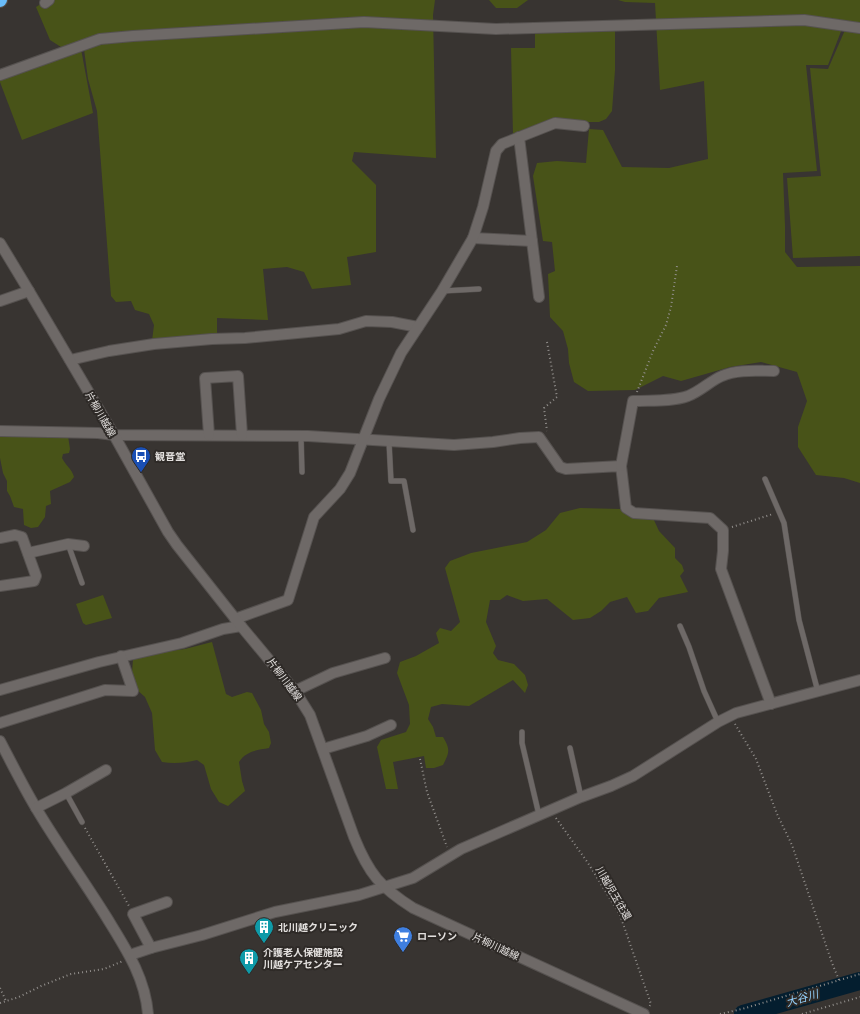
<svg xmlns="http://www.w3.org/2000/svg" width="860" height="1014" font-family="Montserrat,'Noto Sans JP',sans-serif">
  <rect width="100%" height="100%" fill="#383431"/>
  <g fill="#485318">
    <path d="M47,0H435L433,15L436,158L354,152L352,161L376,185V252L347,257L351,285L312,289L304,272L287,267L263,269L268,320L217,318V335L152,341L154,325L149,314L135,310L131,301L116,302L111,296L97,111L88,79L83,42L61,47L50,40L36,7Z"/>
    <path d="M489,0H528L517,8H496Z"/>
    <path d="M618,0H860V24L845,21L828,65H806L817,171L783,173L785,226V252L797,267L860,266V483L844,478L816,475L798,447V427L807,401L797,372L761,362L730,367L681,381L663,376L635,390L588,391L574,382L569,363L568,349L563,331L550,317L548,274L555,271L552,242L543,241L533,176L537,163L557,161L586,163L589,129L603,130L622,167L669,168L708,159L704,81L660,90L655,3L625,2Z"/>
    <path d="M615,30V70L612,111L606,119L599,122H586L513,135L511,48H535V31Z"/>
    <path d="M845,30L860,32V256L793,258L787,178L821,176L810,68L828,69Z"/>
    <path d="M81,49L93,113L22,140L0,82V78Z"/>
    <path d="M7,435L68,436L70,449L69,453L63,454L62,458C66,466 72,469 74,477L70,482L50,491L51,504L46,506L45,517L38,527L31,528L24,525L23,509L14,507L10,496L7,491V481L3,473L0,458V437Z"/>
    <path d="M580,508L620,509L636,517L653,518L659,531L675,548V558L682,565L684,571L680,576L688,592L659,598L648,611L636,613L627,597L610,602L601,611L590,618L573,620L547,599L523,601L507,595L500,600H490L486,622L496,646L493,653L498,660L514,664L525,675L528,685L525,693L513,680L469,706L442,704L431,707L428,719L433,727L436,737H443C451,750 449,753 443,765L434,768H426L424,756L393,762L398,789H386L377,747L381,740L406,732L410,724L409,705L397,673L400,662L416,656L439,643L436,633L440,628L451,631L460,622L445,568L450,561L471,553L527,542L546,530L560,513Z"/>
    <path d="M103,595L112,618L86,625L83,623L76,604Z"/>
    <path d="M212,642L226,694L232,697L247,692L252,693L261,710L264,724L269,732L271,743L269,748C257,750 246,751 239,762L242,781L245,791L228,806L219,802L211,789L204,765L197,760C185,763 174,764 162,762L155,750L152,713L145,697L136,689L132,673L133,659L155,653L185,649Z"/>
  </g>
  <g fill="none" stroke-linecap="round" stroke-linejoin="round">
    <path stroke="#041e2f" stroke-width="18" d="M743,1014L860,981"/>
    <g stroke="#565250" stroke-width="6">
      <g id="service">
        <path d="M442,291L479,289"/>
        <path d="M301,436L302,472"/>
        <path d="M389,442L391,481H404L413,530"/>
        <path d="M765,479L784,523L799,620L818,692"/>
        <path d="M68,544L82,583"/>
        <path d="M680,626L689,647L704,691L718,722"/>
        <path d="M522,732V743L539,815"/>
        <path d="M570,748L581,797"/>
        <path d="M66,793L82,822"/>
      </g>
    </g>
    <g stroke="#565250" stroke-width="12">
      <g id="minor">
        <path d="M45,3L49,0"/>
        <path d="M0,75L100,39L133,36L364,22L496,29L804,20L860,28"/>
        <path d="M519,137L539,297"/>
        <path d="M473,238L532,241"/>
        <path d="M0,301L29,291"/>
        <path d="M70,360L109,351L154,344L212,339L245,338L339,329L366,321L392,322L418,327"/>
        <path d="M0,431L98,433L114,435L308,436L454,445L493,442L520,438L539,437L560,467L566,469L621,466L626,508L634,513L710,518L723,530V551L721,569L771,704"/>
        <path d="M209,435L205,378L238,376L242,435"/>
        <path d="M621,466L633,401C651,400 671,402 688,396C701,391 710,381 722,376C737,369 758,371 774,371"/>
        <path d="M0,538L15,535L22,537L36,576L34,581L0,586"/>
        <path d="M28,553L68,544L84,546"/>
        <path d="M235,619L288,600L314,517L340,489L350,473L379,399L401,353L442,291L473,238L483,207L496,151L502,144L555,123L584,126"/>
        <path d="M0,690L99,662L182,643L223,629L241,626"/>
        <path d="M295,691L333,673L385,658"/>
        <path d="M0,723L105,690L133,691L121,656"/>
        <path d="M0,741C12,764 23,786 36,808C58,845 84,881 107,918C126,949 145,977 148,1014"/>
        <path d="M323,749L367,736L391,725"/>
        <path d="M36,808L66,793L106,770"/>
        <path d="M151,948L133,914L167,902"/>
        <path d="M130,955L151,948L202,935L275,912L359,895L413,878L461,849L581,797L611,786L633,776L718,722L736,713L860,680"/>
      </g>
    </g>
    <g stroke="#565250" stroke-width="12">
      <path id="secondary" d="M0,243L29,291L114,435L168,532L177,545L241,626L295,691L310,715L354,837C369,874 380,887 413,908L644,1014"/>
    </g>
    <g stroke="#565250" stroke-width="14">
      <path id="motorway" d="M0,1L1,0"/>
    </g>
    <g stroke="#928f8c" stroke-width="2" stroke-dasharray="1 3" stroke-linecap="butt">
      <path d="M547,342L557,397L544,408L547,431"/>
      <path d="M637,392L653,351L666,325L671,307L677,266"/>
      <path d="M732,527L773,514"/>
      <path d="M735,724L756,759L777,814L792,845L832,963L839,980"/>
      <path d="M420,759L427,792L447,847"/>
      <path d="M556,818L588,863L620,915L651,1004L649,1007"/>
      <path d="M85,828L129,906"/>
      <path d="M0,988L6,1001"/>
      <path d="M0,1003L19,997L41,986L71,974L104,969L123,961"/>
      <path d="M720,1014L742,1009L860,974"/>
      <path d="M802,1014L860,997"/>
    </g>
    <use href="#service" stroke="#6e6967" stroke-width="5"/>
    <use href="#minor" stroke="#6e6967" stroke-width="10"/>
    <use href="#secondary" stroke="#6e6967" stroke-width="10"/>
    <use href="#motorway" stroke="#69bcfa" stroke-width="12"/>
  </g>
  <defs>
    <g id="bus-pin" transform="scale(1)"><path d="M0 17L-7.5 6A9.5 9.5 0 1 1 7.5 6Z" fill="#1a4fb4" stroke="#2e2a27"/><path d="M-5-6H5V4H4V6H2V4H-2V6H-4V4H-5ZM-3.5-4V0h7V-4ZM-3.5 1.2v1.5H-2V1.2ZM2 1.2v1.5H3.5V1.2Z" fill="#fff"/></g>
    <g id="building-pin" transform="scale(1)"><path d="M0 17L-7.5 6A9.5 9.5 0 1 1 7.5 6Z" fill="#0f9aa8" stroke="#2e2a27"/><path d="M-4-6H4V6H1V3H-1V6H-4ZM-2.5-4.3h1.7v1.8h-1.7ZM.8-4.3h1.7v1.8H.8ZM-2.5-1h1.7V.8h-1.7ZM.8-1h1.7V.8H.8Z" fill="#fff"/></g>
    <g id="supermarket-pin" transform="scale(1)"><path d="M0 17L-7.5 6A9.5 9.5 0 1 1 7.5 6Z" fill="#3f7fe0" stroke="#2e2a27"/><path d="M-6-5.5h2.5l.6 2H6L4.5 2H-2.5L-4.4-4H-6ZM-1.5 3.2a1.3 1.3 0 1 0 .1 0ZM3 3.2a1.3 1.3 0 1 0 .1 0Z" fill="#fff"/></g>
  </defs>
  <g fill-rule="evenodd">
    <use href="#bus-pin" x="141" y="456"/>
    <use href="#building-pin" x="264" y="927"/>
    <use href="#supermarket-pin" x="403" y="936"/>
    <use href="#building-pin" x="249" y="958"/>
  </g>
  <g text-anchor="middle" stroke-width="4" stroke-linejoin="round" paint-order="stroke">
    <g font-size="10" fill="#e2dfdd" stroke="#2e2a27">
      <text transform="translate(101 414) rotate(60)" y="4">片柳川越線</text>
      <text transform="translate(285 679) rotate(53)" y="4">片柳川越線</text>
      <text transform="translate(614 893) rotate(60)" y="4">川越児玉往還</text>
      <text transform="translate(496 946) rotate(25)" y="4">片柳川越線</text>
    </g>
    <g font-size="10" font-weight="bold" fill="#e2dfdd" stroke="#2e2a27" text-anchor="start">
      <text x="155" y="460">観音堂</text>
      <text x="278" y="931">北川越クリニック</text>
      <text x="417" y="940">ローソン</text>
      <text x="263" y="956">介護老人保健施設<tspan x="263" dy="12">川越ケアセンター</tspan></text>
    </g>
    <g font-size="11" font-style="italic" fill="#93cffa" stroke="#2e2a27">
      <text transform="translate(802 998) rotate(-16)" y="4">大谷川</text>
    </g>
  </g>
</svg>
